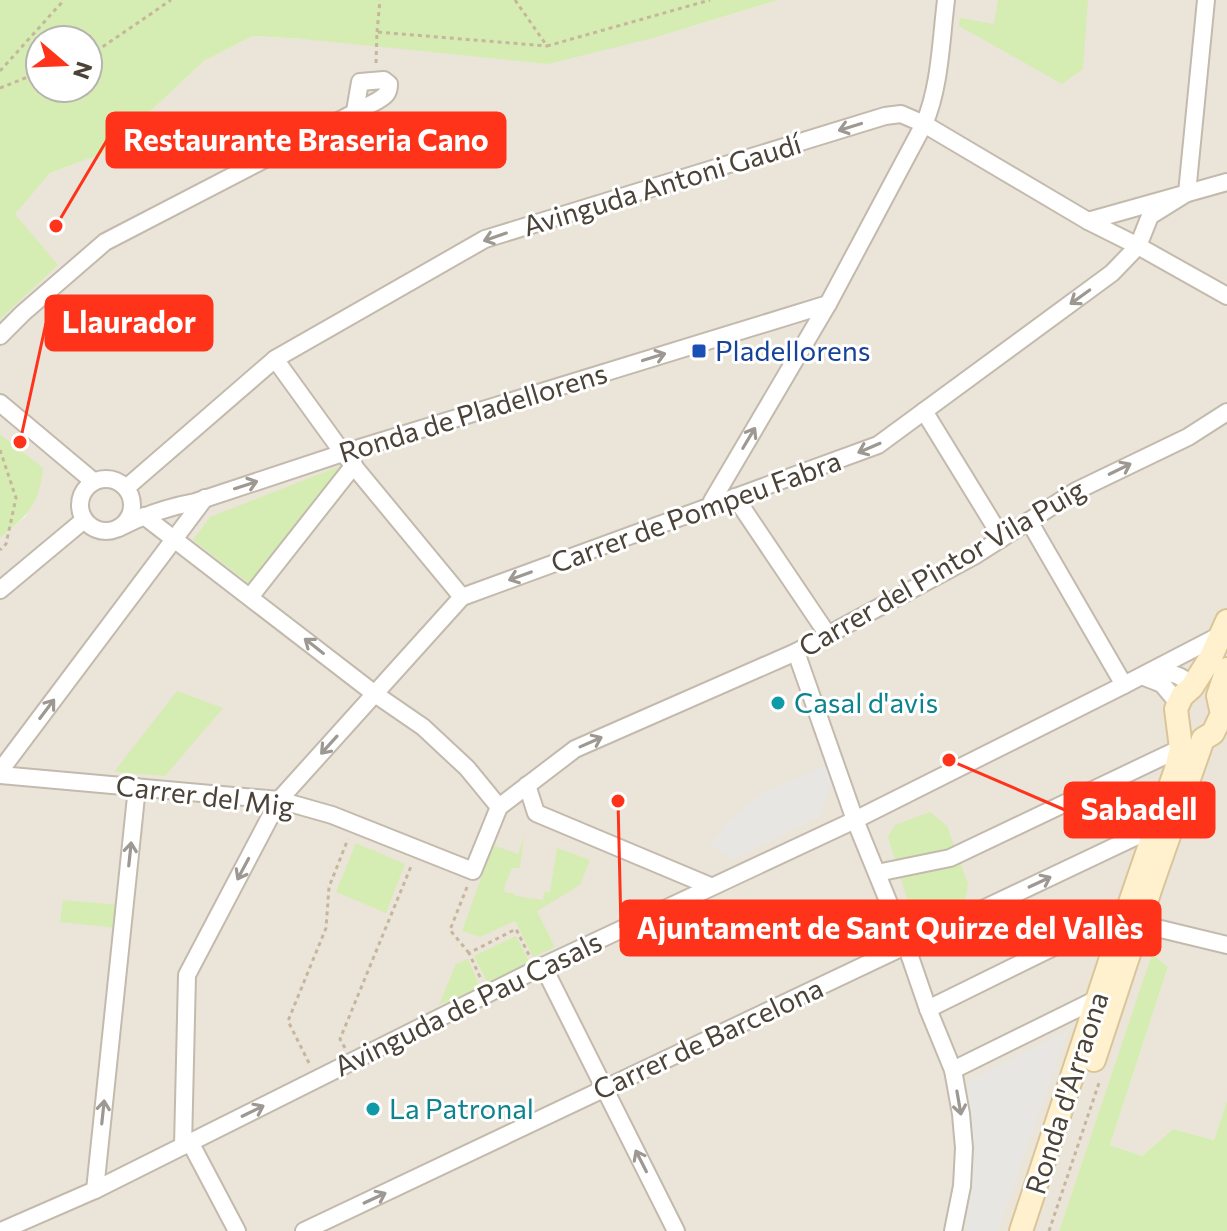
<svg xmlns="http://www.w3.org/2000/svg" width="1227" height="1231" font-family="Commissioner,sans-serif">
  <rect width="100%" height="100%" fill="#f7f3eb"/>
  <path fill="#ebe4d9" d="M778,0H1227V1101L1214,1140L1173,1129L1142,1156L1110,1145L1168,967L1152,955L1059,1231H0V538L26,516L42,468L0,434V226L15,213L50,173L107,152L204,61L253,36L303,39L657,37Z"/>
  <g fill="#d5edb2" fill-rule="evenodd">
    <path d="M0,0H778L657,37L548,64L303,39L253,36L204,61L107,152L50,173L15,214L58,265L0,319ZM40,40H88V88H40Z"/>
    <path d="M998,0H1088L1083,69L1062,84L959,26L960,18L994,24Z"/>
    <path d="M0,434L43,468C39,506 28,514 0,538Z"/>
    <path d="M345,464L251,585L193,540L210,517Z"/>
    <path d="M177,691L223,708L165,776L114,772Z"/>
    <path d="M930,812L947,826L968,884L965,903L929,923L913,917L888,837L895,825Z"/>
    <path d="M524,836L520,868H512L505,885L504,892L515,894V896L543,900L544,892H550L557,848L590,860L580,885L537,911L555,947L533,957L515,921L480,937L462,931L493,845L518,854Z"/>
    <path d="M356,843L405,864L386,913L336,892Z"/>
    <path d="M63,900L120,905L117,928L60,922Z"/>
    <path d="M516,936L530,963L488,984L474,956Z"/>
    <path d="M1152,954L1168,967L1110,1145L1142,1156L1173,1129L1214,1140L1227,1101V1231H1059Z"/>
    <path d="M468,959L480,987L439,1005L456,964Z"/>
  </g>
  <g fill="#e8e6e3">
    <path d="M827,765L832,780L820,816L732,860L710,844L729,821L762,793Z"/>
    <path d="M1068,1030L998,1231H966L974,1157L968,1081Z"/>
  </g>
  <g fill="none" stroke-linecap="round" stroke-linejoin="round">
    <g stroke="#c3baad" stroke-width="20">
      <g id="street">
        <path d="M1088,221L1227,182"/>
        <path d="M0,336L23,313L105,242L377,101C385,96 389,94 389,84L384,80L360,82L355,111"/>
        <path d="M275,359L343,453L462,597"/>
        <path d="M0,403L93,481"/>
        <path d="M924,411L1002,538"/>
        <circle cx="106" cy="505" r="26"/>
        <path d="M126,488L275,359L485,239L885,116L901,114L924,124L1088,221L1138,246L1227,296"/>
        <path d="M735,497L828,635"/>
        <path d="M712,506V501L828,304L924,124C940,88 941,40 946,0"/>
        <path d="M144,516L375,694L423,727L467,768L499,807"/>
        <path d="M1029,521L1124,685"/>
        <path d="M119,528C144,515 168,507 195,502L343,453L828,304"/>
        <path d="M0,590L84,520"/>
        <path d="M250,597L354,465"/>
        <path d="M796,652L855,820L906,945L928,1009L953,1070L961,1114L964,1148L962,1186L953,1231"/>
        <path d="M1151,674C1167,671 1181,673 1192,687"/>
        <path d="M1144,677L1162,684L1178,703"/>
        <path d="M0,771L205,498"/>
        <path d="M0,775L279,800L332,815L473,871L499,807"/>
        <path d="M527,785L536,813L710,886"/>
        <path d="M499,807L575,749L796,652L974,556L1076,491L1188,437L1227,412"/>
        <path d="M877,873L950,858L1181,748"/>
        <path d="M1140,924L1227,945"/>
        <path d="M543,966L676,1231"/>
        <path d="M928,1009L1127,911"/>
        <path d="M953,1070L1097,999"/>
        <path d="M190,1142L237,1231"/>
        <path d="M183,1146L187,975L279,800L462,597L878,445L1112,273L1138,246L1150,216L1187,193L1206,0"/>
        <path d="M95,1190L137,787"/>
        <path d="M1,1231L95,1190L543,966L855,820L1124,685L1222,634"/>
        <path d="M304,1231L1156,827"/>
      </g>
    </g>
    <g stroke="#dac598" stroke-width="26">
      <g id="secondary">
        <path d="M1094,1060L1152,884L1203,739L1213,733L1222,714L1218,696L1227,669"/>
        <path d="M1021,1231L1111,958L1176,769L1181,748L1176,709L1182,696L1192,687L1211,657L1227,621"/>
      </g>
    </g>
    <g stroke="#c6b69d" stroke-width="3" stroke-dasharray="4 4" stroke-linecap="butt">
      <path d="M515,0L547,46L710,0"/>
      <path d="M377,32L380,0"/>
      <path d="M88,53L101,48L171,0"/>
      <path d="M376,63L377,32L547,46"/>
      <path d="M0,71L64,0"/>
      <path d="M0,88L40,72"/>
      <path d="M0,450L16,498L6,544L0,550"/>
      <path d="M467,887L450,930L469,953"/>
      <path d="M480,977L469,953L516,929L529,955"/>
      <path d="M345,1048L340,1039L412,864"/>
      <path d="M309,1063L288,1021L326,928L329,887L348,839"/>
      <path d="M1049,1231L1100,1080"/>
    </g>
    <use href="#street" stroke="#fff" stroke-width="16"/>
    <use href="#secondary" stroke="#fff1cd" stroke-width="22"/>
  </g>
  <defs><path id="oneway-shaft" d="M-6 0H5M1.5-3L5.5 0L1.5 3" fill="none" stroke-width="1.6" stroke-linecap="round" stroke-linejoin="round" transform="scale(2)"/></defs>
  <g stroke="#9d9892">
    <use href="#oneway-shaft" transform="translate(850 127) rotate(163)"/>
    <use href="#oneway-shaft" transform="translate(495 237) rotate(161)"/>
    <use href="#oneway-shaft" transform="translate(1080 297) rotate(144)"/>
    <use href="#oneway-shaft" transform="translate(654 357) rotate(-17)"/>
    <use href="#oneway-shaft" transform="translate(749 438) rotate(-59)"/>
    <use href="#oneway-shaft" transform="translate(869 448) rotate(157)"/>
    <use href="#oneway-shaft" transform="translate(1120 469) rotate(-26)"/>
    <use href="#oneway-shaft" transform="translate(246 485) rotate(-18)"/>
    <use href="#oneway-shaft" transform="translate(520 576) rotate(160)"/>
    <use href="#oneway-shaft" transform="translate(314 646) rotate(-142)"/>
    <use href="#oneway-shaft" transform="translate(47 709) rotate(-53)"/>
    <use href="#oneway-shaft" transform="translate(591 742) rotate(-24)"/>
    <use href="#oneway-shaft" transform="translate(329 745) rotate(132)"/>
    <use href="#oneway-shaft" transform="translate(130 854) rotate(-84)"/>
    <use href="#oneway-shaft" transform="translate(243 869) rotate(118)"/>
    <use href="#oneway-shaft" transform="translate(1040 882) rotate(-25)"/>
    <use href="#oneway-shaft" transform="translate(959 1103) rotate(80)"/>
    <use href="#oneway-shaft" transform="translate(253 1111) rotate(-26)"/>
    <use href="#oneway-shaft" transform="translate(103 1112) rotate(-84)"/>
    <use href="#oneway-shaft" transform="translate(641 1161) rotate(-117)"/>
    <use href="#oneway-shaft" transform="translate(375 1198) rotate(-25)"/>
  </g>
  <rect fill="#1a4fb4" stroke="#fff" stroke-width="3" x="691" y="343" width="16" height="16" rx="4"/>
  <g fill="#0f9aa8" stroke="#fff" stroke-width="3">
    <circle cx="778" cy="703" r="8"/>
    <circle cx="373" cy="1109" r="8"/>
  </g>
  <g text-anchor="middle" stroke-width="6" stroke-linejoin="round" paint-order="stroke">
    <g font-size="28" fill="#4c4338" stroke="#fff">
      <text transform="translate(662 185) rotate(-17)" y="10">Avinguda Antoni Gaudí</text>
      <text transform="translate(473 413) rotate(-17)" y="10">Ronda de Pladellorens</text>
      <text transform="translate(696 512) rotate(-20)" y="10">Carrer de Pompeu Fabra</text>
      <text transform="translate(942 568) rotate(-30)" y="10">Carrer del Pintor Vila Puig</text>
      <text transform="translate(205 796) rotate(7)" y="10">Carrer del Mig</text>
      <text transform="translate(468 1004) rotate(-26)" y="10">Avinguda de Pau Casals</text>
      <text transform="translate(708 1039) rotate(-25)" y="10">Carrer de Barcelona</text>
      <text transform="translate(1067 1093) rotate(-72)" y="10">Ronda d'Arraona</text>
    </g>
    <g font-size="28" fill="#164399" stroke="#fff" text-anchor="start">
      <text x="715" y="361">Pladellorens</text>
    </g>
    <g font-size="28" fill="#0d838f" stroke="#fff" text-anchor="start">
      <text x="794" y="713">Casal d'avis</text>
      <text x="389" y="1119">La Patronal</text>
    </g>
  </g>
  <path fill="none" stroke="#ff321a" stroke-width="3" d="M56 226L107 140M20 442L46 323M949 760L1065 810M618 801L621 928"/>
  <g fill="#ff321a" stroke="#fff" stroke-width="3">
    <circle cx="56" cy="226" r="8"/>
    <circle cx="20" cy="442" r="8"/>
    <circle cx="949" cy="760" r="8"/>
    <circle cx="618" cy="801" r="8"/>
  </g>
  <g fill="#ff321a" stroke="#ff321a" stroke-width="3">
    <rect x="107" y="113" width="398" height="54" rx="8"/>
    <rect x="46" y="296" width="166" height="54" rx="8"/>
    <rect x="1065" y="783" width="149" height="54" rx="8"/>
    <rect x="621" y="901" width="539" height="54" rx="8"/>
  </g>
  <g font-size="30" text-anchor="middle" font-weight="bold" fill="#fff">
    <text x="306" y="151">Restaurante Braseria Cano</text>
    <text x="129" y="333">Llaurador</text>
    <text x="1139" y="820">Sabadell</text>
    <text x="890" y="939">Ajuntament de Sant Quirze del Vallès</text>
  </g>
  <g transform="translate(64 64) rotate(109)"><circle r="38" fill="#ffffff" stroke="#b7b4af" stroke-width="2"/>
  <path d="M0-6L14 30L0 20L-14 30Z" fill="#ff321a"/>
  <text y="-12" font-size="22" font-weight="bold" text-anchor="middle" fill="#4c4338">N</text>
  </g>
</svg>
